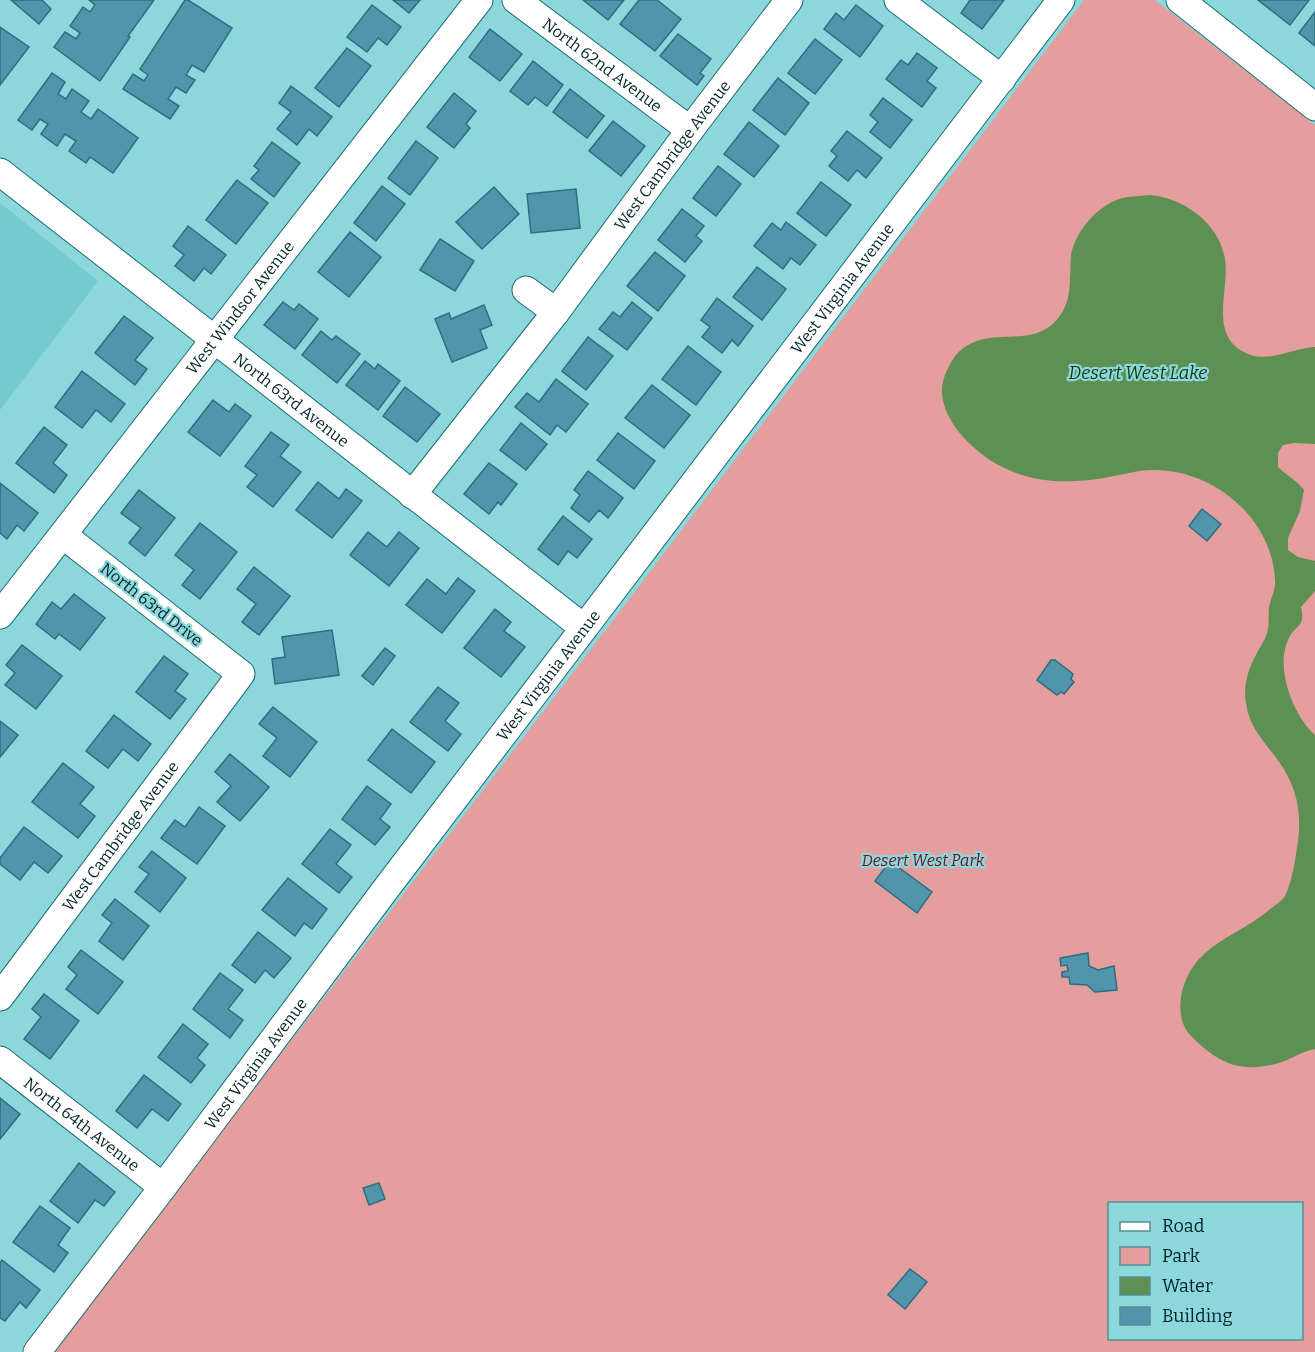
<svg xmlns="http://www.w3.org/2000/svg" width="1315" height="1352" font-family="Bitter,serif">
  <rect width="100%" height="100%" fill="#8cd7db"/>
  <path fill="#75cacf" d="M0,203L98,281L0,410Z"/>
  <path fill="#e39e9d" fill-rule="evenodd" d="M1084,0H1155L1315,125V1352H53L627,602ZM1110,1204H1302V1338H1110Z"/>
  <path fill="#5e9054" d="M1150,195C1184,198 1219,223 1225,259C1230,290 1207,337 1248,354C1269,363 1293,348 1315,347V444L1294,443L1283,445L1278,453V467C1287,476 1297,480 1304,490L1300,511L1288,538V550L1298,557L1315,561V591L1301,607C1306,628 1295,624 1288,640C1275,668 1293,715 1315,735V1049C1303,1051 1293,1058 1282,1062C1243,1074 1220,1065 1192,1037C1181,1026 1179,1012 1181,997C1191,945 1234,939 1269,910C1274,906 1282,901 1285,896C1290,887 1295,864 1296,854C1303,817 1299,789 1277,759C1263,740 1249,727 1246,703C1243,687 1248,669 1256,655C1259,648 1264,642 1266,636C1270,627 1268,617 1269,607C1271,598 1276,589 1275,580C1272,518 1214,470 1154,470C1137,470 1121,475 1104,478C1051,487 1003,479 965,439C953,426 941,408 942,388C943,377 949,364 956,355C986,321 1032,353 1059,317C1068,305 1070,292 1070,277C1071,270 1070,262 1071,255C1076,229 1101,201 1128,197C1135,196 1143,196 1150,195Z"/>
  <g fill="#5295aa" stroke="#2b6f83" stroke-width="1.5">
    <path d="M11,0H42L51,9L39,24Z"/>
    <path d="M89,0H154L128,36L130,37L100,81L54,47L65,32L76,39L80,33L70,26L83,7L90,12L95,5Z"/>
    <path d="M185,0H188L232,28L204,72L192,65L186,75L195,80L186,93L176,87L168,99L179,106L170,119L123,89L133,74L144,81L148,75L140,69Z"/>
    <path d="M393,0H420L409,13Z"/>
    <path d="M583,0H624L608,20Z"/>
    <path d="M639,0H657L681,19L655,51L620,24Z"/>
    <path d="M970,0H1004L982,29L961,13Z"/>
    <path d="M1258,0H1309L1290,25Z"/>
    <path d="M372,5L401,27L387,45L378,38L367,52L347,37Z"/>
    <path d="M856,5L883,26L860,57L824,29L836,13L844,20Z"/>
    <path d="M1315,12V46L1299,33Z"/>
    <path d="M0,27L29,47L0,85Z"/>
    <path d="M490,29L522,54L500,81L469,57Z"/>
    <path d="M678,34L711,59L700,73L704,76L697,85L660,56Z"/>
    <path d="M815,39L842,60L815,94L788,73Z"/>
    <path d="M347,48L371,66L339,107L315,88Z"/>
    <path d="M917,53L937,68L927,81L936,88L922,107L886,79L901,60L908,65Z"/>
    <path d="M533,61L563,85L547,106L535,97L528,105L510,91Z"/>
    <path d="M52,73L65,82L58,94L66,99L72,89L89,101L81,112L91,119L98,109L138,138L113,173L90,157L86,163L69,151L76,141L65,134L57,146L41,134L48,124L40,119L32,130L18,120Z"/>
    <path d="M778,78L809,103L785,135L753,110Z"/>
    <path d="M291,86L332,117L317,136L309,129L297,145L277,129L291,112L279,103Z"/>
    <path d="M570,89L604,116L587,138L553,112Z"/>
    <path d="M454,93L476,111L466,124L470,128L454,148L427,127Z"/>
    <path d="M883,98L912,120L890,148L870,132L878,122L870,115Z"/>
    <path d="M613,121L645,146L621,176L589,151Z"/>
    <path d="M749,122L779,146L754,177L724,154Z"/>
    <path d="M847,131L882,158L866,178L857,170L848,181L829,166L837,156L831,151Z"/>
    <path d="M416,141L438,158L410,195L388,178Z"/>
    <path d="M272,142L300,163L274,197L251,179L259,170L254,166Z"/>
    <path d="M718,166L741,184L716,216L693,198Z"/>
    <path d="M237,180L268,203L236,244L206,220Z"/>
    <path d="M821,182L851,205L826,236L797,213Z"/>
    <path d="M382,186L405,204L376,241L354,223Z"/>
    <path d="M494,187L519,214L482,249L456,222Z"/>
    <path d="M576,189L580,228L531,233L527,194Z"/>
    <path d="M682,209L704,226L696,236L702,241L685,262L658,240Z"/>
    <path d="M786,222L816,245L800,265L791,258L783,269L754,246L772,223L781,230Z"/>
    <path d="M188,226L226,255L211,274L204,268L194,281L175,266L184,255L173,246Z"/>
    <path d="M350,232L381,257L349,297L318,272Z"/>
    <path d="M440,239L474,261L455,291L420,270Z"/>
    <path d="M655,252L685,276L658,311L627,286Z"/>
    <path d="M757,267L786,289L762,320L733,297Z"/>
    <path d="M717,298L753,326L738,346L732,340L722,353L702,337L710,327L701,320Z"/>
    <path d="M283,302L294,310L299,304L318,319L295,349L264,325Z"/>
    <path d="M632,302L652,318L627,350L599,329L613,312L620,317Z"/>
    <path d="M484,305L492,325L480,330L487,348L452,362L435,319L449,313L451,319Z"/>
    <path d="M124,316L153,338L135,360L147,369L135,385L95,353Z"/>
    <path d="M321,331L332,340L336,336L360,354L337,383L302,355Z"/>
    <path d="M588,337L613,356L586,390L562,371Z"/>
    <path d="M688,346L721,372L696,405L662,379Z"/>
    <path d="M365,361L375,369L378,364L400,381L378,410L346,385Z"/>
    <path d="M82,371L125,404L111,422L96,410L82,428L55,407Z"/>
    <path d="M556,379L588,404L566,432L557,425L550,435L515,407L527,393L539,402Z"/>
    <path d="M652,385L690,415L664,448L625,418Z"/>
    <path d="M405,387L440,414L417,442L383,416Z"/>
    <path d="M213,400L229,412L235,404L251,416L220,456L188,432Z"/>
    <path d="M521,423L547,444L526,470L500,450Z"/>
    <path d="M44,427L67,445L53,463L67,475L54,493L16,463Z"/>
    <path d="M271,432L289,445L280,456L301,472L273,507L247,487L257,475L245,466Z"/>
    <path d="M618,433L655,461L634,489L597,460Z"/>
    <path d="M489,463L517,484L501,505L498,502L489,514L464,494Z"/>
    <path d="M588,471L623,498L608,518L599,510L589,522L571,508L580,495L574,490Z"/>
    <path d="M318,482L339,499L346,489L362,501L332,538L296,510Z"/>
    <path d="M0,483L38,513L24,531L17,525L7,539L0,533Z"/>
    <path d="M139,490L175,518L145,556L129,543L141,528L121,513Z"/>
    <path d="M1202,509L1221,524L1207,541L1189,526Z"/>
    <path d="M563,516L592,539L577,558L568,551L558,565L538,549Z"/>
    <path d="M200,523L237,552L200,599L182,585L194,570L175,555Z"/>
    <path d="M368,532L387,547L399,532L419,548L389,586L350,555Z"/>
    <path d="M254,567L290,596L259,635L242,622L256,604L237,589Z"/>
    <path d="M458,578L475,591L442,633L406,605L427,579L446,594Z"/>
    <path d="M74,594L105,618L80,650L59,634L55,639L36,624L52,602L61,609Z"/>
    <path d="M495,609L511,622L504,631L525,647L501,677L464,648Z"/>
    <path d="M332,630L339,675L275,684L272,659L285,657L282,637Z"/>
    <path d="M22,645L62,676L36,709L5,685L15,673L6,665Z"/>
    <path d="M385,648L395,656L373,685L362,676Z"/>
    <path d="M164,656L188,674L175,691L186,699L170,719L136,692Z"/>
    <path d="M1051,660H1055L1073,674L1071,679L1074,682L1064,694L1061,692L1057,695L1037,680Z"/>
    <path d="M438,687L459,703L445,721L461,734L448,751L410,722Z"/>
    <path d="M273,707L317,742L290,777L263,756L277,738L259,724Z"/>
    <path d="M114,715L151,744L138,761L123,749L108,768L86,751Z"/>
    <path d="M0,721L18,735L0,757Z"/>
    <path d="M392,729L435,762L411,793L368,760Z"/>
    <path d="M230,754L269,787L240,821L217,802L231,786L215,772Z"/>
    <path d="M63,763L94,787L80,804L95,816L78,838L32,802Z"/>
    <path d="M367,786L391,804L380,819L390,827L375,845L342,819Z"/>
    <path d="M199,807L225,826L197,864L161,838L175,820L185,827Z"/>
    <path d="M24,827L62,856L48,873L34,862L20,880L0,864V858Z"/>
    <path d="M330,829L351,845L336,864L352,877L339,893L302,864Z"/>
    <path d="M152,851L186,878L160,912L135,892L149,874L139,867Z"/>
    <path d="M890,861L932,892L917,913L875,881Z"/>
    <path d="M288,878L327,909L312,929L304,923L295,936L262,910Z"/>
    <path d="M115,899L149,926L123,960L99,941L112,923L102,915Z"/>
    <path d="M258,932L291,958L274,978L265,970L255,983L232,965Z"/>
    <path d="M81,950L123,982L98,1014L66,989L77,975L68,967Z"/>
    <path d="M1088,953L1089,966L1098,970L1114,966L1117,990L1095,992L1087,985L1070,984L1069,977H1062V972L1068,971L1067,965L1061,966L1060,958Z"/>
    <path d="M220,973L243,990L228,1009L243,1020L230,1038L193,1009Z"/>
    <path d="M44,994L79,1021L50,1059L24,1039L41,1017L32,1009Z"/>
    <path d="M183,1024L208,1044L197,1058L205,1065L191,1083L158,1057Z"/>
    <path d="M144,1075L181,1104L168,1121L152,1109L137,1128L116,1111Z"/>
    <path d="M0,1098L20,1114L0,1139Z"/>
    <path d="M79,1163L115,1192L104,1206L95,1200L78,1223L50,1201Z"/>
    <path d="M379,1183L385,1199L369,1205L363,1188Z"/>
    <path d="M40,1206L70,1228L58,1245L68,1253L54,1272L13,1242Z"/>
    <path d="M2,1260L40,1290L26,1308L20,1302L5,1321L0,1318V1263Z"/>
    <path d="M910,1269L927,1282L905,1309L888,1295Z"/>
  </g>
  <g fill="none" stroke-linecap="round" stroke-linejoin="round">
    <g stroke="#1b6c71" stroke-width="29">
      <g id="minor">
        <path id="s1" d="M516,0L690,130"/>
        <path d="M898,0L1002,79"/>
        <path d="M1180,0L1315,107"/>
        <path id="s2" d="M0,172L584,628"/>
        <path d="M526,290L556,312"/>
        <path id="s3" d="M412,495L556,312L690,130L789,0"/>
        <path id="s4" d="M0,615L479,0"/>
        <path id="s5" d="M0,997L241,674L63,535"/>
        <path id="s6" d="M0,1060L163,1187"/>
        <path id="s7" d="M37,1352L163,1187L385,890L1061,0"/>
      </g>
    </g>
    <use href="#minor" stroke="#fff" stroke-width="27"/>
  </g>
  <g text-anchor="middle" stroke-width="4.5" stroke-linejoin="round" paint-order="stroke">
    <g font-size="16" fill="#032426" stroke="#8cd7db">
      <text dy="6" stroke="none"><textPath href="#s1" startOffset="108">North 62nd Avenue</textPath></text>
      <text dy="6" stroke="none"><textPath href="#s3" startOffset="428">West Cambridge Avenue</textPath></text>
      <text dy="6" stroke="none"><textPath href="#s7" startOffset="1334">West Virginia Avenue</textPath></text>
      <text dy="6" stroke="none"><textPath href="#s4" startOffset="390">West Windsor Avenue</textPath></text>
      <text dy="6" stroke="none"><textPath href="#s2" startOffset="370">North 63rd Avenue</textPath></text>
      <text transform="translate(152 604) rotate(38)" y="6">North 63rd Drive</text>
      <text dy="6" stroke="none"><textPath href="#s7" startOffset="848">West Virginia Avenue</textPath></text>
      <text dy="6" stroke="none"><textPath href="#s5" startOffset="201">West Cambridge Avenue</textPath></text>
      <text dy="6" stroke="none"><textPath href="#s7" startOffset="362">West Virginia Avenue</textPath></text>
      <text dy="6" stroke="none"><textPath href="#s6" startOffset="104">North 64th Avenue</textPath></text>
    </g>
    <g font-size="16" font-style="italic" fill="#740f1e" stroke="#8cd7db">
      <text x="923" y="866">Desert West Park</text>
    </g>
    <g font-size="18" font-style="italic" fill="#15380e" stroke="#8cd7db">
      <text x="1138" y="379">Desert West Lake</text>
    </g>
  </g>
  <rect x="1108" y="1202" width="195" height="138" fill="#8cd7db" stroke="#558f93" stroke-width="1.5"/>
  <rect x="1120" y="1222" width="30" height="9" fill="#ffffff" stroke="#558f93" stroke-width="1.5"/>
  <text x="1162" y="1232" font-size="18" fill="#032426">Road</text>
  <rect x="1120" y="1247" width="30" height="18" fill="#e39e9d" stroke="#558f93" stroke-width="1.5"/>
  <text x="1162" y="1262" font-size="18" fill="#032426">Park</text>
  <rect x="1120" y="1277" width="30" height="18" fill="#5e9054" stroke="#558f93" stroke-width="1.5"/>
  <text x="1162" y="1292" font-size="18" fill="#032426">Water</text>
  <rect x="1120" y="1307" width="30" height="18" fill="#5295aa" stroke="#558f93" stroke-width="1.5"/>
  <text x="1162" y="1322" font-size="18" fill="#032426">Building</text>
</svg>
